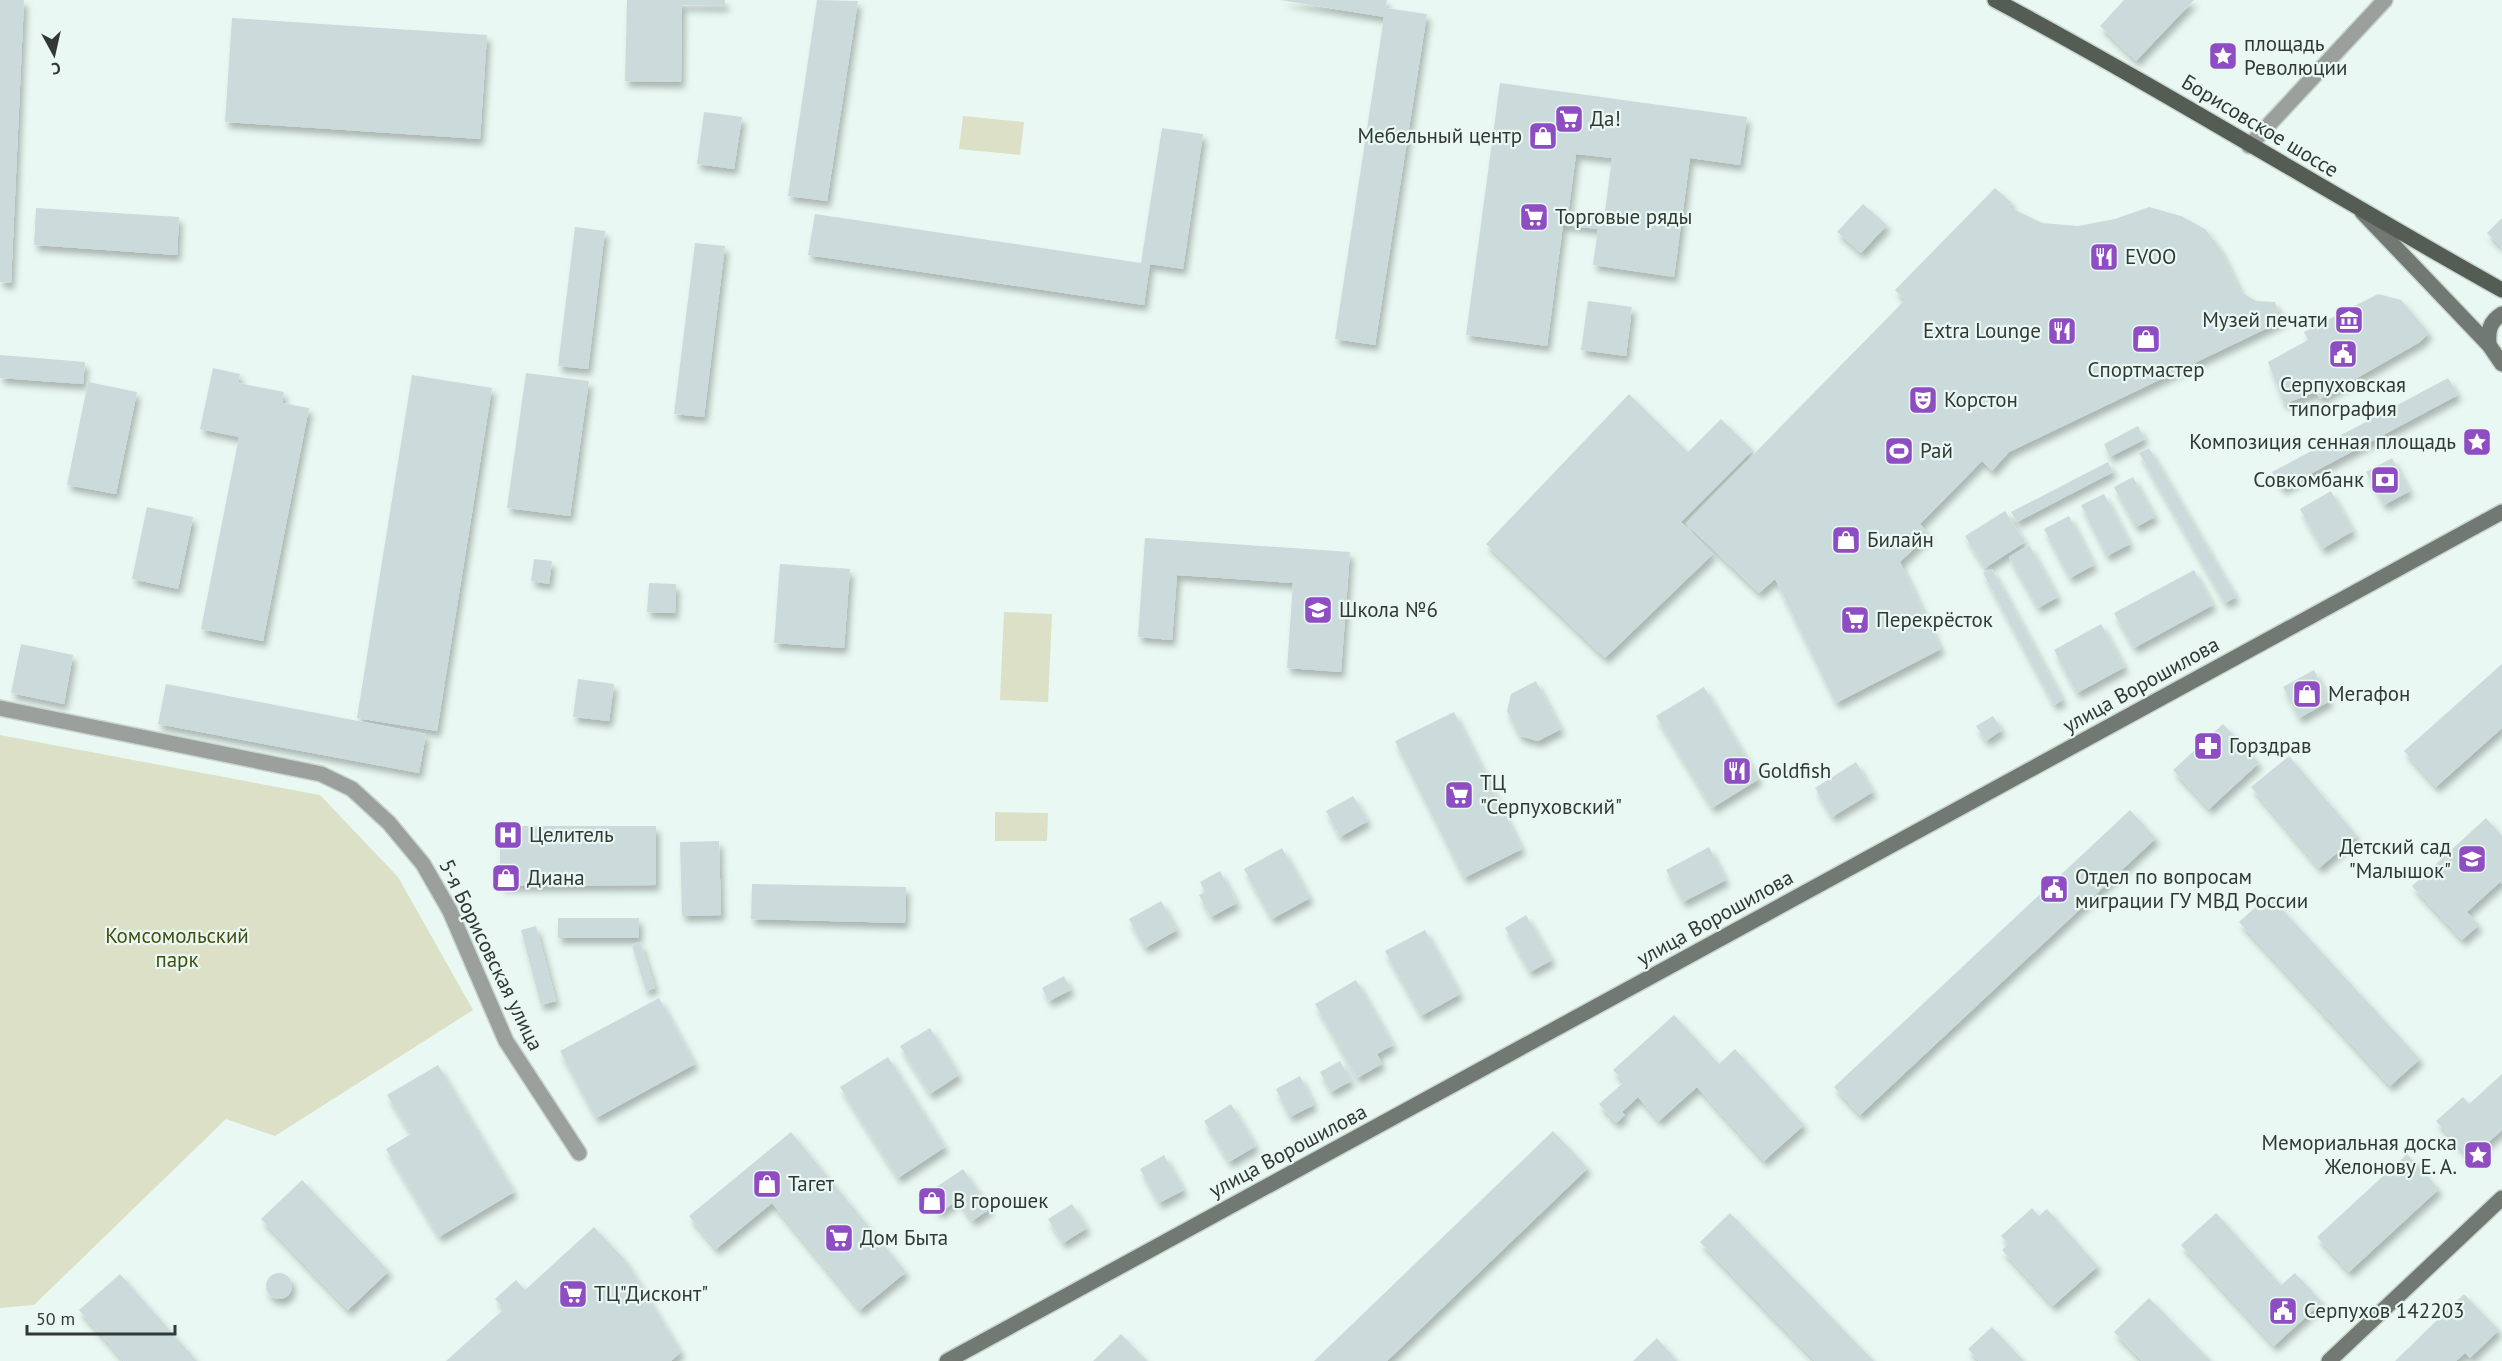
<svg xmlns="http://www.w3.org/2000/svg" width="2502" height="1361" font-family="'PT Sans',sans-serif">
  <defs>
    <filter id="shadow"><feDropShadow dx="3.5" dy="6" stdDeviation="3" flood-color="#0004"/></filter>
  </defs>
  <rect width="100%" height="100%" fill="#e9f8f2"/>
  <g fill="#dbe0c7">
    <path d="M963,116L1024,122L1020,155L959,149Z"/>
    <path d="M1004,612L1052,614L1048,702L1000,700Z"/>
    <path d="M0,735L320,795L398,877L473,1010L275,1136L226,1119L34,1305L0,1308Z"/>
    <path d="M995,812L1048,813L1047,841H995Z"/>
  </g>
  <g fill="#cbdbdc" fill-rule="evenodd" filter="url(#shadow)">
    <path d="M0,0H24L11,283L0,282Z"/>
    <path d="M627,0H725V6L682,5L681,82L625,81Z"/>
    <path d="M817,0L858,1L827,201L788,196Z"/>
    <path d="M1280,0H1387L1385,8L1427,14L1375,345L1335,339L1384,17Z"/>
    <path d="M2124,0H2194L2136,61L2100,26Z"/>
    <path d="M232,18L487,35L480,139L225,122Z"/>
    <path d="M1500,83L1747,117L1740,165L1690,158L1674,277L1593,265L1598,229L1563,225L1547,346L1466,335ZM1576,154L1612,158L1604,219L1568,215Z"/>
    <path d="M704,112L742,117L734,169L697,164Z"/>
    <path d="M1162,128L1203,134L1183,269L1150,264L1144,305L808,255L815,214L1141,263Z"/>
    <path d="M1995,188L2012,203L2009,207L2042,223L2078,226L2115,219L2149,207L2181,216L2205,229L2220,249L2241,292L2256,301L2275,302L2282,321L2009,452L1992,471L1982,461L1920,524L1929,534L1900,562L1941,649L1836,703L1775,579L1759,593L1686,523L1905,300L1895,290Z"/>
    <path d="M1863,204L1887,225L1861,253L1837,232Z"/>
    <path d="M36,208L179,217L177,255L34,245Z"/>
    <path d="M2502,218V248L2487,233Z"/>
    <path d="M575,227L605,231L588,369L558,366Z"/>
    <path d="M695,243L725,246L704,417L674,414Z"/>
    <path d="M2378,294L2401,300L2429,333L2420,342L2320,399L2316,392L2284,404L2268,362L2308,340L2304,332Z"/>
    <path d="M1588,301L1632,307L1626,356L1581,350Z"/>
    <path d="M0,355L85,362L83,384L0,378Z"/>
    <path d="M213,368L240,374L238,383L284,392L282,403L309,408L263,641L201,629L239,437L200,429Z"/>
    <path d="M526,373L589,381L570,516L507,508Z"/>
    <path d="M412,375L492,388L437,731L357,718Z"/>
    <path d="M2448,378L2458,395L2282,489L2272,472Z"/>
    <path d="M88,382L137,392L116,494L67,485Z"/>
    <path d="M1629,394L1688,452L1721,419L1753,450L1681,522L1713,554L1605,658L1486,544Z"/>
    <path d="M2138,426L2145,439L2110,457L2104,444Z"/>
    <path d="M2149,448L2236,597L2225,603L2139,453Z"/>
    <path d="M2392,458L2410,491L2384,505L2366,472Z"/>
    <path d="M2108,462L2113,472L2017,522L2011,512Z"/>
    <path d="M2133,477L2155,517L2136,527L2114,487Z"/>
    <path d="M2331,491L2353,531L2322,549L2300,509Z"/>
    <path d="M2104,494L2130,544L2107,556L2081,505Z"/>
    <path d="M147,507L193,517L178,589L132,579Z"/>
    <path d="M2005,511L2025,542L1985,568L1965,536Z"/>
    <path d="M2069,516L2094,565L2070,578L2044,529Z"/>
    <path d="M1145,538L1350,552L1341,672L1287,668L1293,583L1177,575L1172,640L1138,637Z"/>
    <path d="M2029,545L2058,597L2038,608L2009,557Z"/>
    <path d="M534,559L552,561L549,584L531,581Z"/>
    <path d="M780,564L850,569L844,648L774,643Z"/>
    <path d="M1992,569L2063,700L2054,705L1983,573Z"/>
    <path d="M2194,570L2213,605L2134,648L2114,613Z"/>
    <path d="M649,583L676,584L675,613L647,612Z"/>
    <path d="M2101,624L2125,667L2077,693L2054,650Z"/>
    <path d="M21,644L73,655L64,704L11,693Z"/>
    <path d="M2502,664V728L2436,787L2404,751Z"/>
    <path d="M2314,670L2330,701L2299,718L2283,687Z"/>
    <path d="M578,679L614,684L609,721L573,717Z"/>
    <path d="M1536,681L1561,729L1538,741L1520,736L1507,711L1511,694Z"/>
    <path d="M166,684L426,734L419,773L158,724Z"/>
    <path d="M1704,687L1759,779L1712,808L1656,716Z"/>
    <path d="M1454,712L1522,849L1464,878L1395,741Z"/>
    <path d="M1993,716L2002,730L1986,741L1976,726Z"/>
    <path d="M2223,724L2259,763L2209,809L2173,770Z"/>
    <path d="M2289,756L2357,836L2319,868L2251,787Z"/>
    <path d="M1856,762L1873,792L1832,817L1815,788Z"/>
    <path d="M1353,796L1368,821L1340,837L1326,811Z"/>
    <path d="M2130,810L2156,838L1860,1115L1834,1087Z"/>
    <path d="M2486,818L2502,836V884L2500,882L2467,912L2479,925L2462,940L2412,886Z"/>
    <path d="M500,826H656V885L500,886Z"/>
    <path d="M719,841L721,915L682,916L680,842Z"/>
    <path d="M1709,847L1726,880L1683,902L1666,870Z"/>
    <path d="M1282,848L1310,898L1272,919L1244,869Z"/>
    <path d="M1220,871L1237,903L1211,917L1199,895L1205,892L1200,882Z"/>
    <path d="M752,884L906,887L905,923L751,919Z"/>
    <path d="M2269,895L2420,1059L2390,1086L2239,922Z"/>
    <path d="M1161,901L1177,930L1145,948L1129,919Z"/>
    <path d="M1526,915L1552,960L1530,972L1505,928Z"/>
    <rect x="558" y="918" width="81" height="20"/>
    <path d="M536,926L556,1001L541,1005L521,930Z"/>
    <path d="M1425,930L1460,994L1421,1016L1385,951Z"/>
    <path d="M640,942L655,988L646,991L632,945Z"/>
    <path d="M1064,976L1071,990L1049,1001L1042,988Z"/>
    <path d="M1356,980L1393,1045L1377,1054L1382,1064L1357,1078L1315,1004Z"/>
    <path d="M659,998L695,1064L596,1118L560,1051Z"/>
    <path d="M1674,1015L1719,1064L1735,1049L1804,1125L1764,1161L1697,1087L1659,1121L1638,1097L1622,1112L1625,1115L1616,1123L1599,1104L1624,1082L1613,1070Z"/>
    <path d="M930,1028L959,1075L930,1094L900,1046Z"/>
    <path d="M888,1057L945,1147L898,1178L840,1087Z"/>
    <path d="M1340,1061L1351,1081L1331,1092L1320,1072Z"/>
    <path d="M438,1065L514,1192L439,1237L386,1149L411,1134L387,1095Z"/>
    <path d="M2502,1074V1130L2470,1159L2436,1121L2463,1097L2469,1104Z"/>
    <path d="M1300,1076L1314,1105L1290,1117L1276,1089Z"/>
    <path d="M1231,1104L1256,1146L1229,1162L1204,1121Z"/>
    <path d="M1553,1131L1588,1168L1387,1361H1314Z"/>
    <path d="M791,1132L906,1272L860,1310L772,1203L716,1249L689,1216Z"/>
    <path d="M2407,1154L2439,1189L2349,1272L2317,1237Z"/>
    <path d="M1164,1155L1184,1190L1159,1203L1140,1169Z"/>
    <path d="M963,1169L990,1209L972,1221L958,1200L939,1213L926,1194Z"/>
    <path d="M302,1180L389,1271L348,1310L261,1219Z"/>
    <path d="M1072,1204L1087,1228L1063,1243L1048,1219Z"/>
    <path d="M2032,1208L2039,1216L2047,1209L2098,1266L2053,1306L2002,1250L2008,1244L2001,1236Z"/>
    <path d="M1730,1213L1874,1361H1815L1700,1242Z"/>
    <path d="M2216,1213L2281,1285L2295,1273L2322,1302L2274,1346L2181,1245Z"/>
    <path d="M594,1227L625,1260L681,1352L671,1361H446L504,1309L495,1299L516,1280L525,1290Z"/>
    <circle cx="279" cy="1286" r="13"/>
    <path d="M120,1274L197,1361H124L79,1310Z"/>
    <path d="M2464,1294L2499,1330L2470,1358L2465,1353L2456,1361H2395Z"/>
    <path d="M2149,1298L2211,1361H2142L2114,1332Z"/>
    <path d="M1992,1327L2024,1361H1979L1968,1349Z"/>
    <path d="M1121,1334L1147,1361H1093Z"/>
    <path d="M1657,1338L1677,1361H1633Z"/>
  </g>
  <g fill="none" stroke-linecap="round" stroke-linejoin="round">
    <g stroke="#c8d5d0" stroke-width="18">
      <g id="street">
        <path d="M2249,146L2385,0"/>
        <path d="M0,708L321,774L352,789L389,823L423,864L450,911L506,1041L579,1153"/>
      </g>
    </g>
    <g stroke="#c8d5d0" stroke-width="18">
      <g id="secondary">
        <path d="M2362,212L2489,345L2502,364"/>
        <path d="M2489,345C2488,331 2489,322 2502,314"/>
        <path d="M947,1361L2502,512"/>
        <path d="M2329,1361L2502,1198"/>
      </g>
    </g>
    <g stroke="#c8d5d0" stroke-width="18">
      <path id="primary" d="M1995,0C2167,92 2332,195 2502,290"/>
    </g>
    <use href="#street" stroke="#9ca09c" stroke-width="15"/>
    <use href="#secondary" stroke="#727872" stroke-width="15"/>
    <use href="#primary" stroke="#555c54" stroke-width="15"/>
  </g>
  <defs>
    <g id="sight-square" transform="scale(1.5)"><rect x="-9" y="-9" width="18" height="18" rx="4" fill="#8e4dc2" stroke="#e9f8f2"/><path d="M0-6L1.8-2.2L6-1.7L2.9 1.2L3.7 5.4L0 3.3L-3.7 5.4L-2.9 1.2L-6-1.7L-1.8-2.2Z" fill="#fff"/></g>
    <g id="supermarket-square" transform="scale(1.5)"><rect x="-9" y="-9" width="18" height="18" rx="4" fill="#8e4dc2" stroke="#e9f8f2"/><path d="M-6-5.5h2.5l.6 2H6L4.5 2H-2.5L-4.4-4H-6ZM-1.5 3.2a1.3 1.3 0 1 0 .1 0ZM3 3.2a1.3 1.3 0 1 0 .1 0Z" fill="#fff"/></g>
    <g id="shop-square" transform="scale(1.5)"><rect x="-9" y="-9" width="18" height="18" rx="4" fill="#8e4dc2" stroke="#e9f8f2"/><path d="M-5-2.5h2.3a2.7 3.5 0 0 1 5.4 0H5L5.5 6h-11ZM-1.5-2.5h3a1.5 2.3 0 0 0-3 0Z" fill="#fff"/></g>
    <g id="restaurant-square" transform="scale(1.5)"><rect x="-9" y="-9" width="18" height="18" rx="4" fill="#8e4dc2" stroke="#e9f8f2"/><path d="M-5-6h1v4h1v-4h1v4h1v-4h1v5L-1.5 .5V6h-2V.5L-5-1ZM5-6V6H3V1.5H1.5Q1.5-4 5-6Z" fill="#fff"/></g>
    <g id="museum-square" transform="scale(1.5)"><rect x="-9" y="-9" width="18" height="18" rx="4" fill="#8e4dc2" stroke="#e9f8f2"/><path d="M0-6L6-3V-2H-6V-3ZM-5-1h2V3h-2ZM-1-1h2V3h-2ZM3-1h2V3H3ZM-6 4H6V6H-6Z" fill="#fff"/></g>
    <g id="civic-square" transform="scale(1.5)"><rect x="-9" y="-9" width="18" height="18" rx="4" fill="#8e4dc2" stroke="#e9f8f2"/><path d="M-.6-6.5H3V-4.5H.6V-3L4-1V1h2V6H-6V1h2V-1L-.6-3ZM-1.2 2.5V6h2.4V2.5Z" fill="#fff"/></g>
    <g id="theatre-square" transform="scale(1.5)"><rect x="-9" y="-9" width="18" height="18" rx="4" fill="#8e4dc2" stroke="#e9f8f2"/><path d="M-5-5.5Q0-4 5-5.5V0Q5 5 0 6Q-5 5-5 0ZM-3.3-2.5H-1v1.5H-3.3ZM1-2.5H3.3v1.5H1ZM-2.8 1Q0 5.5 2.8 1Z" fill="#fff"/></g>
    <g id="stadium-square" transform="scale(1.5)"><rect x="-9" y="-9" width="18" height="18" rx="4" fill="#8e4dc2" stroke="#e9f8f2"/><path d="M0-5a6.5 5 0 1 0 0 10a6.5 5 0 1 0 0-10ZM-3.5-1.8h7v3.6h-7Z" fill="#fff"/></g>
    <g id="bank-square" transform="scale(1.5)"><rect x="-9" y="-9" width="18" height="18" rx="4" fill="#8e4dc2" stroke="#e9f8f2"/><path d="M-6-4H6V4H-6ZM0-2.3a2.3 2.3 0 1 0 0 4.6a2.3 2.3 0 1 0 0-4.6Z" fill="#fff"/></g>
    <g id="school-square" transform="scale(1.5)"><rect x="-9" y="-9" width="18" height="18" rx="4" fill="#8e4dc2" stroke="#e9f8f2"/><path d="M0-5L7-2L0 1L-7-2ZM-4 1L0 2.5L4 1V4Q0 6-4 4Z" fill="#fff"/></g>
    <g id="pharmacy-square" transform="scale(1.5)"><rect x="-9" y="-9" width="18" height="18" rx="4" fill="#8e4dc2" stroke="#e9f8f2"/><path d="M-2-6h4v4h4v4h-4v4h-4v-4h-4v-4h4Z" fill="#fff"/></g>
    <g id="hospital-square" transform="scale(1.5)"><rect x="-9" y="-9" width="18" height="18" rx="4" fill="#8e4dc2" stroke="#e9f8f2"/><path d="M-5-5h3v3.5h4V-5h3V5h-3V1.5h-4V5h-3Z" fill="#fff"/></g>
  </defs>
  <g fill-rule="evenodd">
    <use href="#sight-square" x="2223" y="56"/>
    <use href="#supermarket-square" x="1569" y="119"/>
    <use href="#shop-square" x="1543" y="136"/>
    <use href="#supermarket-square" x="1534" y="217"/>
    <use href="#restaurant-square" x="2104" y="257"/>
    <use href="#museum-square" x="2349" y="320"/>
    <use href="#restaurant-square" x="2062" y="331"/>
    <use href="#shop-square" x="2146" y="339"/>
    <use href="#civic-square" x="2343" y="354"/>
    <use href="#theatre-square" x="1923" y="400"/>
    <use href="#sight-square" x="2477" y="442"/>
    <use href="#stadium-square" x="1899" y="451"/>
    <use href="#bank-square" x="2385" y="480"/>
    <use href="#shop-square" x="1846" y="540"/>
    <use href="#school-square" x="1318" y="610"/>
    <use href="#supermarket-square" x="1855" y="620"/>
    <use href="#shop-square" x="2307" y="694"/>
    <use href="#pharmacy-square" x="2208" y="746"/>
    <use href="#restaurant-square" x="1737" y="771"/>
    <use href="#supermarket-square" x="1459" y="795"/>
    <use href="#hospital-square" x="508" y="835"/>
    <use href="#school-square" x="2472" y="859"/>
    <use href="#shop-square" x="506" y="878"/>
    <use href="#civic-square" x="2054" y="889"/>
    <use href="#sight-square" x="2478" y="1155"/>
    <use href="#shop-square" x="767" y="1184"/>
    <use href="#shop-square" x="932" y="1201"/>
    <use href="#supermarket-square" x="839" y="1238"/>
    <use href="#supermarket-square" x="573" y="1294"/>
    <use href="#civic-square" x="2283" y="1311"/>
  </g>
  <g text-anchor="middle" stroke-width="4.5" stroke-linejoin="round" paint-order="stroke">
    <g font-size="21" fill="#323836" stroke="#e9f8f2" text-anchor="start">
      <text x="2244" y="51">площадь<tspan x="2244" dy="24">Революции</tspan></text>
      <text x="1590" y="126">Да!</text>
      <text x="1522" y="143" text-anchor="end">Мебельный центр</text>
      <text x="1555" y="224">Торговые ряды</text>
      <text x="2125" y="264">EVOO</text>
      <text x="2328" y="327" text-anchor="end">Музей печати</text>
      <text x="2041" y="338" text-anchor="end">Extra Lounge</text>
      <text x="2146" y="377" text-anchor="middle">Спортмастер</text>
      <text x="2343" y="392" text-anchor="middle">Серпуховская<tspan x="2343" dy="24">типография</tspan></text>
      <text x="1944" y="407">Корстон</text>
      <text x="2456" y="449" text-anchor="end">Композиция сенная площадь</text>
      <text x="1920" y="458">Рай</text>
      <text x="2364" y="487" text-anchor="end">Совкомбанк</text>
      <text x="1867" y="547">Билайн</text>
      <text x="1339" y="617">Школа №6</text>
      <text x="1876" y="627">Перекрёсток</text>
      <text x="2328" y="701">Мегафон</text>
      <text x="2229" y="753">Горздрав</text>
      <text x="1758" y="778">Goldfish</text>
      <text x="1480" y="790">ТЦ<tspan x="1480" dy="24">"Серпуховский"</tspan></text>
      <text x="529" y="842">Целитель</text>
      <text x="2451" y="854" text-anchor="end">Детский сад<tspan x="2451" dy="24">"Малышок"</tspan></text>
      <text x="2075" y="884">Отдел по вопросам<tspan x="2075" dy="24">миграции ГУ МВД России</tspan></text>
      <text x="527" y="885">Диана</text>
      <text x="2457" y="1150" text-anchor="end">Мемориальная доска<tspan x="2457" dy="24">Желонову Е. А.</tspan></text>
      <text x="788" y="1191">Тагет</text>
      <text x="953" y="1208">В горошек</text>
      <text x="860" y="1245">Дом Быта</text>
      <text x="594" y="1301">ТЦ"Дисконт"</text>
      <text x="2304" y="1318">Серпухов 142203</text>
    </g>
    <g font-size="21" fill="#323836" stroke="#e9f8f2">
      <text transform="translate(2260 126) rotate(31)" y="7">Борисовское шоссе</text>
      <text transform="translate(2141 685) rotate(-29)" y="7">улица Ворошилова</text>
      <text transform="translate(1715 918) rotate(-29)" y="7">улица Ворошилова</text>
      <text transform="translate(491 955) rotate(64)" y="7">5-я Борисовская улица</text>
      <text transform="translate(1288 1151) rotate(-28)" y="7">улица Ворошилова</text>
    </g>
    <g font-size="21" fill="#464d0f" stroke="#e9f8f2">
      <text x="177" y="943">Комсомольский<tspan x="177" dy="24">парк</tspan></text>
    </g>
  </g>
  <g transform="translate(54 54) rotate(172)" stroke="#e9f8f2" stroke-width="4.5" paint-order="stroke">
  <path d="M0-4.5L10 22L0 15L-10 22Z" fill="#323836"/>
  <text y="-9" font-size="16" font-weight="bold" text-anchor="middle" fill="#323836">С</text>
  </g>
  <path d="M27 1325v9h148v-9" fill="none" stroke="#323836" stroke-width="3"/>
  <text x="36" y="1325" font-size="18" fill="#323836" stroke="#e9f8f2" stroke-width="4.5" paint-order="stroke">50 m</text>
</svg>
